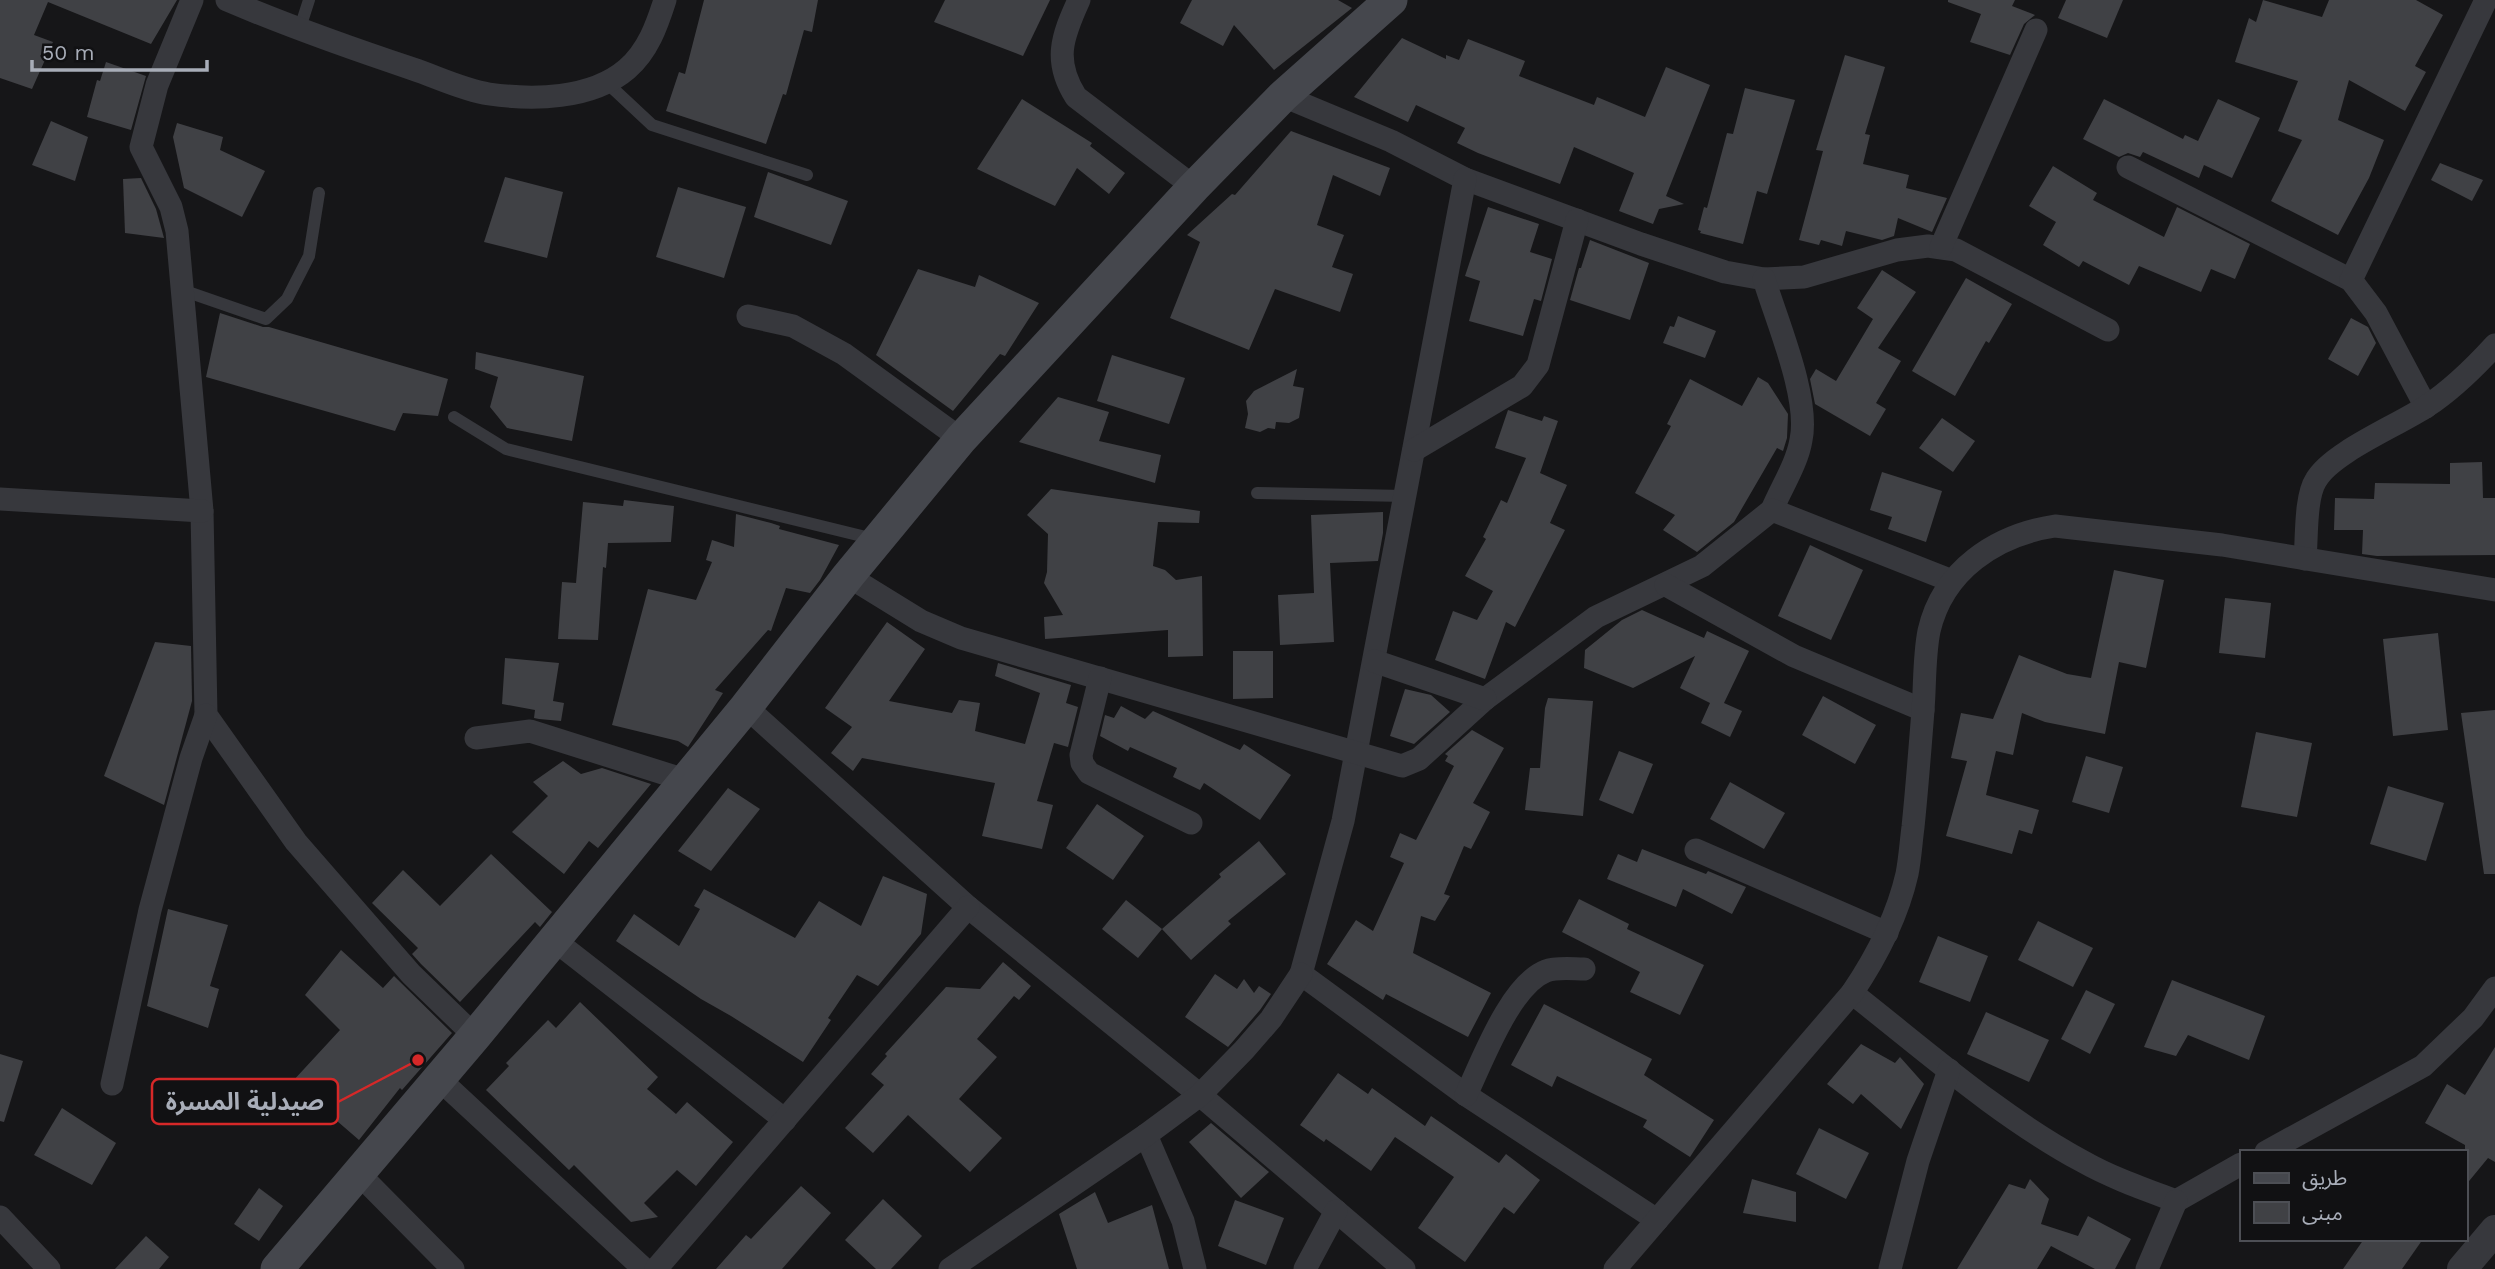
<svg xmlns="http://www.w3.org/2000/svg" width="2495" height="1269" font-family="'Work Sans','Noto Sans Arabic',sans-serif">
  <rect width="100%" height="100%" fill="#161618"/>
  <g fill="#404145">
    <path d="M0,0H177L151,44L48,2L34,35L53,42L32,89L0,78Z"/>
    <path d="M704,0H818L812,32L804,30L786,95L783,94L766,144L666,111L679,72L685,74Z"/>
    <path d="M945,0H1050L1023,56L934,22Z"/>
    <path d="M1192,0H1338L1352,8L1274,70L1234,25L1223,46L1180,23Z"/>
    <path d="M1948,0H2015L2012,6L2035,15L2024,24L2010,55L1970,42L1981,14L1948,2Z"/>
    <path d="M2066,0H2123L2107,38L2058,18Z"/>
    <path d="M2263,0L2322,17L2329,0H2416L2443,15L2415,66L2426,72L2405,111L2349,80L2338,120L2384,140L2369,178L2338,235L2271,201L2302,140L2278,131L2298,81L2235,62L2249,18L2256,22Z"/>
    <path d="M1402,38L1446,59V55L1459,60L1468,39L1525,61L1519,76L1594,105L1597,97L1645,117L1666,67L1710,85L1666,196L1684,204L1659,209L1653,224L1619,211L1634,173L1574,147L1560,184L1478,153L1457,143L1465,128L1416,105L1408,122L1354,97Z"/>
    <path d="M1845,55L1885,67L1865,134L1870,135L1863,164L1909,175L1906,188L1947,198L1932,232L1898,218L1894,236L1882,240L1846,231L1842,246L1821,240L1819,245L1799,240L1823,151L1816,150Z"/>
    <path d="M106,62L146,76L131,130L87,117L97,80L100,81Z"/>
    <path d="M1745,88L1795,100L1767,194L1757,191L1743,244L1700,233L1701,231L1698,230L1704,207L1707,208L1727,133L1733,134Z"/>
    <path d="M1022,99L1092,143L1090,146L1125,173L1109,194L1077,168L1055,206L977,169Z"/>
    <path d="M2104,99L2183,139L2185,135L2198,141L2218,99L2260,118L2232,178L2204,165L2199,178L2143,152L2140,157L2128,153L2119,157L2083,139Z"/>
    <path d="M51,121L88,137L75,181L32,165Z"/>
    <path d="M177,123L223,137L220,150L265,171L242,217L184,188L173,137Z"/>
    <path d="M1291,131L1390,168L1380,196L1333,175L1317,225L1344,235L1332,267L1353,274L1340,312L1275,289L1249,350L1170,318L1200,242L1187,235L1232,194L1235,195Z"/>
    <path d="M2440,163L2483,180L2472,201L2431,180Z"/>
    <path d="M2053,166L2097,193L2093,200L2164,237L2177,207L2250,244L2235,279L2211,269L2201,292L2139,266L2129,285L2083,261L2079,267L2043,245L2056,222L2029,206Z"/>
    <path d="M768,172L848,201L831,245L754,217Z"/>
    <path d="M505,177L563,192L547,258L484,242Z"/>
    <path d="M141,178L156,209L164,238L125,233L123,179Z"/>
    <path d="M678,187L746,207L724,278L656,257Z"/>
    <path d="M1488,207L1539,224L1530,252L1552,259L1541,301L1534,299L1523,336L1469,321L1480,281L1465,276Z"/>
    <path d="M1590,240L1649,263L1630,320L1570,300L1579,268H1581Z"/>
    <path d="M918,269L975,287L979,275L1039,303L1005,356L1000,354L953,411L876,355Z"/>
    <path d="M1882,270L1916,292L1878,348L1901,361L1876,403L1886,409L1870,436L1815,404L1810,379L1816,369L1836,381L1873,319L1857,308Z"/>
    <path d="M1966,278L2012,304L1989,343L1986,341L1955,396L1912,371Z"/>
    <path d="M220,313L263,327H269L448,379L438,416L403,413L395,431L206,377Z"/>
    <path d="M1678,316L1716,331L1705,358L1663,343L1670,326L1674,327Z"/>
    <path d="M2351,318L2368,327L2376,343L2358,376L2328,359Z"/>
    <path d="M476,352L584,376L572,441L507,428L490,407L498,377L475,369Z"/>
    <path d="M1112,355L1185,378L1169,424L1097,401Z"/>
    <path d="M1297,369L1293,386L1304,388L1299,418L1289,423L1276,422L1275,429L1268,428L1260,432L1245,428L1248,414L1246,401L1254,391Z"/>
    <path d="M1758,377L1768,383L1788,414L1787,438L1783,451L1777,448L1734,522L1697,552L1663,530L1675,515L1635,493L1671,426L1667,424L1690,379L1742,406Z"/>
    <path d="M1058,397L1109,412L1099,441L1161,455L1155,483L1019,442Z"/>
    <path d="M1508,410L1542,421L1544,416L1558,421L1540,473L1567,485L1550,523L1565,530L1515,627L1506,622L1485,679L1435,660L1453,611L1477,620L1493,591L1465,576L1486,539L1483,537L1501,500L1507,503L1526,458L1495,448Z"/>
    <path d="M1942,418L1975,441L1953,472L1919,448Z"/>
    <path d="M2482,462L2483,498H2495V555L2377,556L2362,554L2363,530H2334L2335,498L2374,499L2375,483L2450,484V463Z"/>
    <path d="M1882,472L1942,491L1926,542L1888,529L1892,517L1870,510Z"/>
    <path d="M1051,489L1200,511L1199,523L1158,522L1153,566L1165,570L1176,580L1202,576L1203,656L1168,657V630L1045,639L1044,617L1063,615L1044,583L1047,572L1048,534L1027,515Z"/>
    <path d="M624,500L674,506L671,542L608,543L606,568L603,567L598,640L558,639L562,582L576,583L583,502L623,506Z"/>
    <path d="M1383,512V533L1378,561L1330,563L1334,642L1280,645L1278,595L1314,593L1311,515Z"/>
    <path d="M736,514L771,523L780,526L779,529L839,545L820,580L810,593L786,588L771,631L768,630L715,690L723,693L688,747L678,741L612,725L648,589L696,600L712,562L706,560L712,540L734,547Z"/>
    <path d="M1810,545L1863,570L1831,640L1778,616Z"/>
    <path d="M2114,570L2164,580L2146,668L2119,662L2105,734L2045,722L2022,713L2013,755L1996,751L1986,795L2039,810L2032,834L2019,830L2012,854L1946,836L1967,761L1951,758L1961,713L1993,719L2019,655L2067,674L2091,678Z"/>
    <path d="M2225,598L2271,603L2265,658L2219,653Z"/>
    <path d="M1642,610L1704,638L1707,631L1749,651L1724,703L1742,711L1730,737L1701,723L1710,703L1680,688L1695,656L1633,688L1584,668L1585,650L1622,620Z"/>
    <path d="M887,622L925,649L889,701L952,713L959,700L980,703L975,731L1025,744L1040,693L995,676L998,663L1071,685L1066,703L1078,707L1068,747L1054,743L1037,801L1053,805L1042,849L982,836L995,783L862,758L853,771L831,753L852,727L825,708Z"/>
    <path d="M2438,633L2448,730L2393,736L2383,639Z"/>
    <path d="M155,642L191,646L192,701L164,805L104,776Z"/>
    <path d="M1233,651H1273V698L1233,699Z"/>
    <path d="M505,658L559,663L553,701L564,703L561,721L539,719L534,718L535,710L502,704Z"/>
    <path d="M1405,689L1431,695L1450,712L1414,744L1390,736Z"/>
    <path d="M1823,696L1876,725L1855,764L1802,735Z"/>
    <path d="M1548,698L1593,701L1583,816L1525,810L1530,768H1540L1545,708Z"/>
    <path d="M1121,706L1145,719L1153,711L1240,750L1244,744L1291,775L1260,820L1204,783L1200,790L1173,777L1177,768L1130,747L1128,751L1100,736L1105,715L1114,718Z"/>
    <path d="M2495,710V874H2484L2461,713Z"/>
    <path d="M1472,730L1504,748L1473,803L1490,812L1471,849L1464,846L1444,894L1450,896L1435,921L1421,916L1413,953L1491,993L1468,1037L1386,994L1383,1000L1327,964L1356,920L1373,931L1404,863L1390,857L1400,833L1416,840L1454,766L1445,761L1448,756L1445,754Z"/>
    <path d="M2256,732L2312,743L2297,817L2241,807Z"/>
    <path d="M1619,751L1653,764L1633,814L1599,800Z"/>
    <path d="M2086,756L2123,767L2109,813L2072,802Z"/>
    <path d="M563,761L581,774L602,768L651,784L598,848L589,841L564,874L512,832L548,796L533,782Z"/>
    <path d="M1730,782L1785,813L1764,849L1710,819Z"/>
    <path d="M2388,786L2444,803L2426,861L2370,844Z"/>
    <path d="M728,788L760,809L711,871L678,851Z"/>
    <path d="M1097,804L1144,836L1113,880L1066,848Z"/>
    <path d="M1259,841L1286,874L1228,921L1231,924L1191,960L1162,929L1221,877L1219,874Z"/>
    <path d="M1642,849L1706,874L1708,871L1746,887L1732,914L1683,889L1676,907L1607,879L1618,854L1637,862Z"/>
    <path d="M491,854L552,912L540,927L535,922L460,1002L421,964L412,954L418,948L372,903L403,870L440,906Z"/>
    <path d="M883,876L927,894L921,934L878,986L857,975L828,1018L831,1020L803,1062L731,1016L701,999L616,941L634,914L679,946L700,909L694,906L704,889L795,938L819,901L861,926Z"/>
    <path d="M1579,899L1629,924L1627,929L1704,965L1680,1015L1630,992L1640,972L1562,932Z"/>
    <path d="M1126,900L1162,929L1138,958L1102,929Z"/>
    <path d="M168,909L228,925L210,986L219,989L208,1028L147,1006Z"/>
    <path d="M2038,921L2093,948L2073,987L2018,960Z"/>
    <path d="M1938,936L1988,956L1970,1002L1919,982Z"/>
    <path d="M341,950L383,988L394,976L452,1033L402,1090L400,1088L359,1140L292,1082L340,1030L305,995Z"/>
    <path d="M1003,962L1031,986L1019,1000L1014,996L977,1039L997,1057L959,1099L1002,1138L970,1172L908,1115L873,1153L845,1128L884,1085L871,1074L887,1056L885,1054L946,987L980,989Z"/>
    <path d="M1215,974L1237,989L1244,979L1254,993L1259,986L1271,994L1260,1010L1228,1047L1185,1017Z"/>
    <path d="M2172,980L2265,1016L2249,1060L2188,1035L2176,1056L2144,1047Z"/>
    <path d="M2086,990L2115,1004L2090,1054L2061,1039Z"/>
    <path d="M580,1002L658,1077L647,1089L676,1114L687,1102L733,1142L696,1186L677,1170L644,1203L658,1217L631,1222L574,1165L569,1170L486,1090L509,1066L506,1063L548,1020L556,1028Z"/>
    <path d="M1544,1004L1652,1059L1644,1075L1714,1120L1690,1157L1643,1127L1647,1120L1557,1076L1552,1087L1511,1065Z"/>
    <path d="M1986,1012L2049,1040L2029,1082L1967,1054Z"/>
    <path d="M1861,1044L1895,1063L1900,1057L1924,1084L1901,1129L1861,1094L1853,1104L1827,1084Z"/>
    <path d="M2495,1047V1162L2488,1158L2465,1186V1145L2425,1123L2447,1084L2465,1095Z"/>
    <path d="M0,1054L23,1061L4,1122L0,1121Z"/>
    <path d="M1338,1073L1368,1094L1372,1088L1425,1126L1431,1116L1499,1163L1506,1154L1540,1180L1514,1214L1504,1207L1465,1262L1418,1228L1454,1177L1395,1137L1371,1171L1326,1139L1324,1142L1300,1125Z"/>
    <path d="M62,1108L116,1143L92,1185L34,1155Z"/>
    <path d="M1211,1123L1269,1172L1241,1198L1189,1142Z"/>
    <path d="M1819,1128L1869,1153L1846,1199L1796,1174Z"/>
    <path d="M1752,1179L1796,1192V1222L1743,1213Z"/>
    <path d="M2030,1179L2049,1199L2041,1224L2078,1236L2088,1216L2131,1239L2115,1269H2095L2051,1246L2037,1269H1957L2009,1184L2025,1189Z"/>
    <path d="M801,1186L831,1213L782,1269H716L746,1235L751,1239Z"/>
    <path d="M259,1188L283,1206L259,1241L234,1224Z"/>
    <path d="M1095,1192L1108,1223L1152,1205L1169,1269H1077L1059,1214Z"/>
    <path d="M883,1199L922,1236L891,1269H876L845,1240Z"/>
    <path d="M1235,1200L1284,1218L1266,1265L1218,1246Z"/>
    <path d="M146,1236L169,1257L159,1269H115Z"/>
    <path d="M2364,1239H2423L2402,1269H2343Z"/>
  </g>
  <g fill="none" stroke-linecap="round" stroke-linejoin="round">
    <g stroke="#37383d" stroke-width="12">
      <path d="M299,31L309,0"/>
      <path d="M606,82L652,125L807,175"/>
      <path d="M182,290L266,319L287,299L309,256L319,193"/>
      <path d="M454,417L506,449L874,539"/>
      <path d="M1257,493L1405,496"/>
    </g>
    <g stroke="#37383d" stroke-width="23">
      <path d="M192,0L157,85L141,147L171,207L177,231L202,511L206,715L296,842L411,974L475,1036"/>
      <path d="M227,0C288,26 350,48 413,69C437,77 463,90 489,94C532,100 591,100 627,69C648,51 657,25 665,0"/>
      <path d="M1079,0C1062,37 1053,61 1076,97L1194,187"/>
      <path d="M1283,96L1391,141L1465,179L1641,244L1725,272L1764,279L1804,277L1897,250L1928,246L1956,250L2108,330"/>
      <path d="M2128,167L2351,280"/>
      <path d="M1465,179L1343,821L1301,974L1466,1095L1657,1220"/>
      <path d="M1941,247L2036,30"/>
      <path d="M1764,279C1777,322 1810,398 1801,440C1797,464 1781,488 1772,510"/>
      <path d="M748,316L793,326L844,354L961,439"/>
      <path d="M2426,407L2376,313L2351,280L2486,0"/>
      <path d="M1414,450L1522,386L1538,365L1577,220"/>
      <path d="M0,499L202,511"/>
      <path d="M2305,559C2307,538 2305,497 2316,480C2332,452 2399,425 2427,406C2453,389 2474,368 2495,345"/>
      <path d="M848,576L921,621L961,638L1402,766L1419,759L1485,699L1596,617L1702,566L1772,510L1952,581"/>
      <path d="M1666,585L1794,656L1923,710"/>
      <path d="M1374,661L1485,699"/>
      <path d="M1100,678L1081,755L1082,763L1089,773L1191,823"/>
      <path d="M746,707L968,907L1200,1095L1404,1269"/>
      <path d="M476,738L530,731L685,780"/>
      <path d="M1696,850L1887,933"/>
      <path d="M554,940L785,1120"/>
      <path d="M1852,993C1926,1051 1999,1116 2082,1161C2112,1178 2144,1189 2176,1201L2241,1164"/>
      <path d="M439,1079L644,1269"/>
      <path d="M112,1084L150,910L191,758L206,715"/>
      <path d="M1466,1095C1482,1062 1510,985 1546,971C1556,967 1573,969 1584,969"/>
      <path d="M1146,1135L1183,1221L1195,1269"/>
      <path d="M2266,1152L2423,1066L2473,1018L2495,988"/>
      <path d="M358,1173L453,1269"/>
      <path d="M0,1217L49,1269"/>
      <path d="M656,1269L968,907"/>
      <path d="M950,1269L1146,1135L1200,1095L1244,1050L1271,1019L1301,974"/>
      <path d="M1305,1269L1336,1211"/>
      <path d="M1615,1269L1852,993C1877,956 1897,918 1907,874C1910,859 1911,842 1913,827C1917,788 1920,749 1923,710C1925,685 1924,656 1929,631C1943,570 1996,535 2055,526L2222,545L2495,590"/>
      <path d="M1890,1269L1918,1161L1949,1070"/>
      <path d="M2147,1269L2176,1201"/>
    </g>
    <path stroke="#37383d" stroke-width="30" d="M2462,1269L2495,1230"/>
    <path stroke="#45474d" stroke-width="33" d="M277,1269L475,1036L746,707L848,576L961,439L1194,187L1283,96L1391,0"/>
  </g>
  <path fill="none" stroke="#d62828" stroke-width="2.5" d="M418 1060L338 1102"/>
  <circle fill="#d62828" stroke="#111113" stroke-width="2.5" cx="418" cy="1060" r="7"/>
  <rect fill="#111113" stroke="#d62828" stroke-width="2.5" x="152" y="1079" width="186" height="45" rx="7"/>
  <g font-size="24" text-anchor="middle" font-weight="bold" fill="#a8adb8">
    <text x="245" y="1110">صيدلية المسرة</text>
  </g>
  <rect x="2240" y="1150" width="228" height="91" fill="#111113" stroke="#4d4f55" stroke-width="2"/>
  <rect x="2254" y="1173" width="35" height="10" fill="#45474d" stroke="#4d4f55" stroke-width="2"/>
  <text x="2302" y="1185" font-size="21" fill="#a8adb8">طريق</text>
  <rect x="2254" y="1202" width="35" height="21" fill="#404145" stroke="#4d4f55" stroke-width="2"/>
  <text x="2302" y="1220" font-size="21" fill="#a8adb8">مبنى</text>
  <path d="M32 60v10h175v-10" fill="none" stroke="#a8adb8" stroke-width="3.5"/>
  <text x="42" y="60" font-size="21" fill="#a8adb8" stroke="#111113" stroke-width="5" paint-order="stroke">50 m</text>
</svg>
